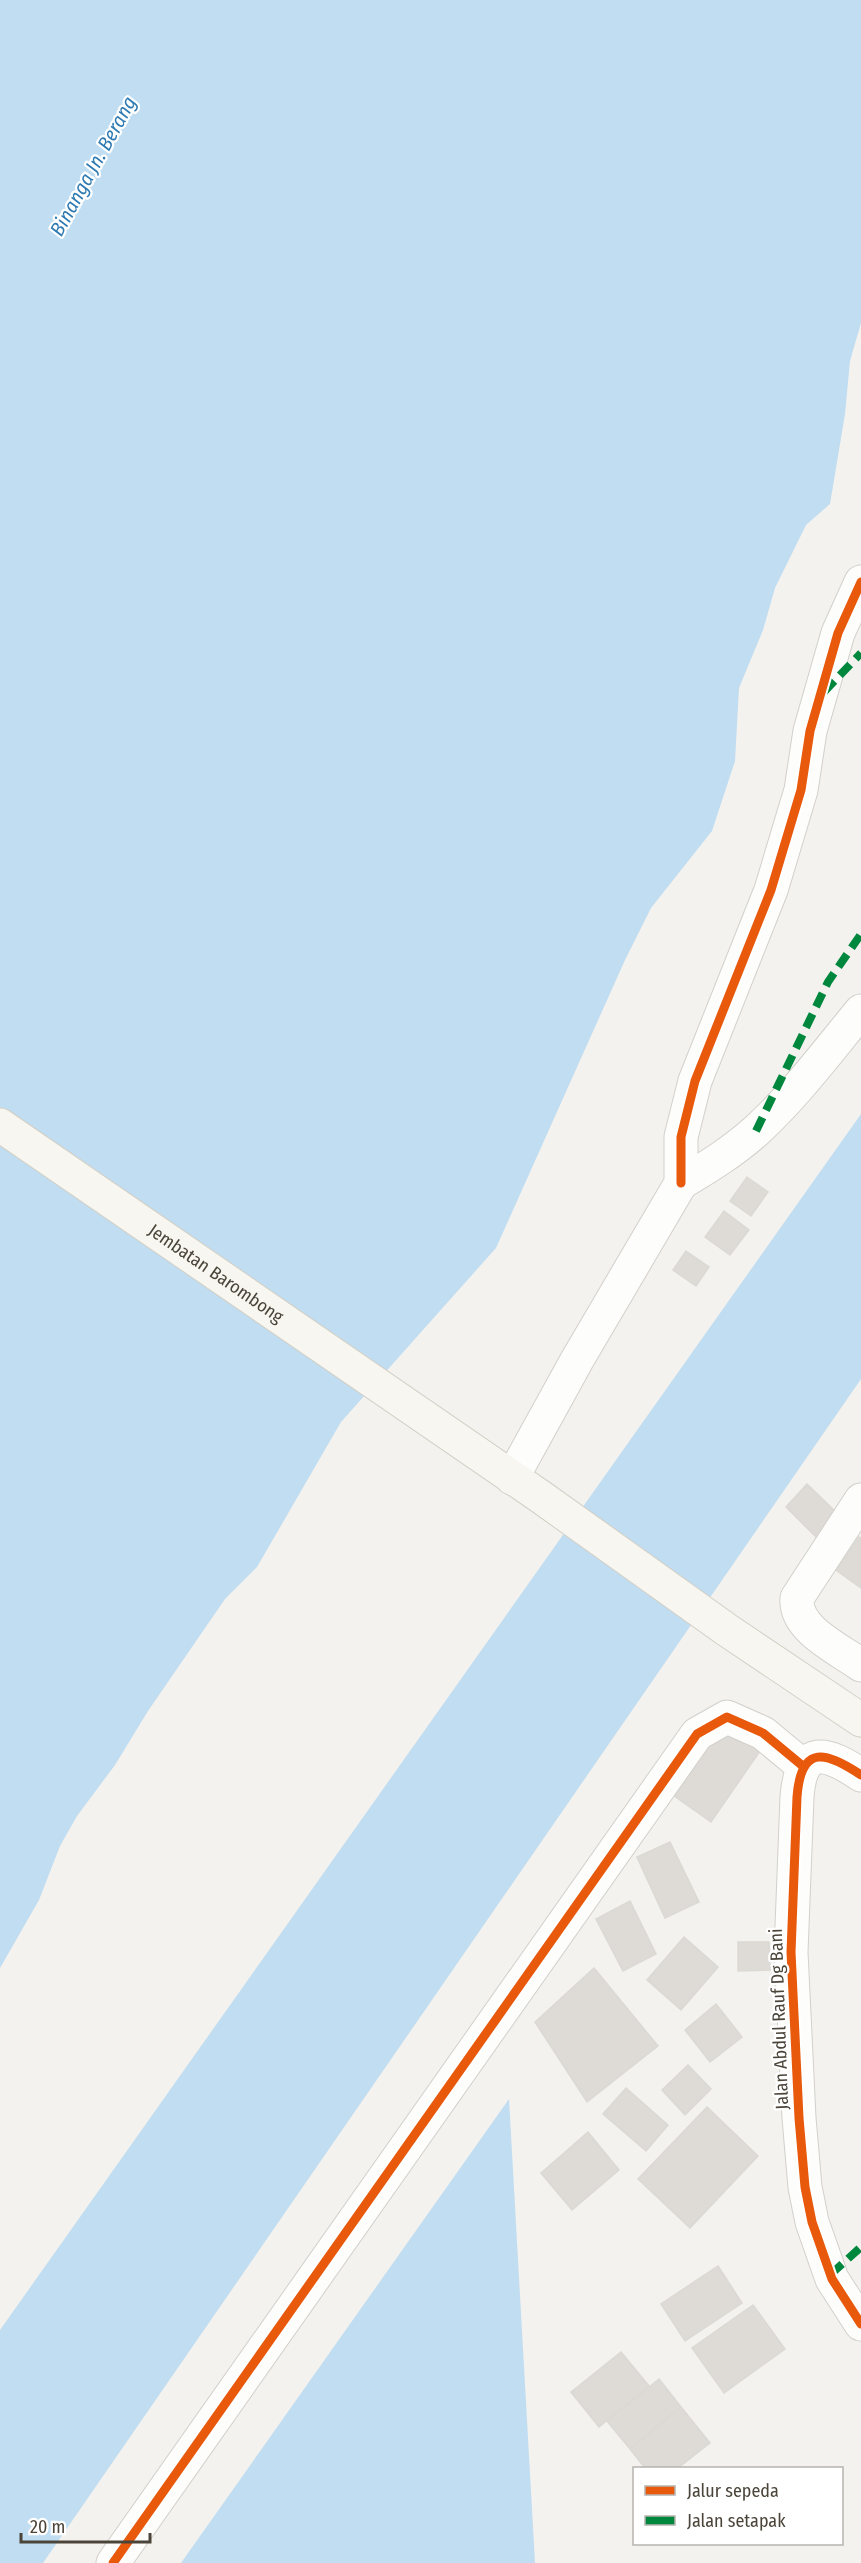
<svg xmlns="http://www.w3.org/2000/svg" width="861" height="2563" font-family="'Fira Sans Condensed',sans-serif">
  <rect width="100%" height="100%" fill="#f4f2ee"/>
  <g fill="#c0ddf1">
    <path d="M0,0H861V323L850,361L845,414L830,504L806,525L775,588L763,630L739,688L735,761L712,831L651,908L625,960L496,1248L341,1422L257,1567L225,1599L148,1711L115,1765L77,1816L60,1846L39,1900L0,1968Z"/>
    <path d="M861,1114V1379L43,2563H0V2330Z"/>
    <path d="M509,2099L535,2563H181Z"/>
  </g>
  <g fill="#dedbd6" stroke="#dcd9d4" stroke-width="1.5">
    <path d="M747,1177L768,1192L751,1216L730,1201Z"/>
    <path d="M724,1211L749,1230L730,1255L705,1237Z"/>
    <path d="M686,1251L709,1267L696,1286L673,1270Z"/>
    <path d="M807,1484L839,1515L817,1538L786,1507Z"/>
    <path d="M859,1537L861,1538V1588L836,1570Z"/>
    <path d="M722,1724L760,1751L711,1822L673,1795Z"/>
    <path d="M670,1842L699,1902L665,1918L637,1857Z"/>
    <path d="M630,1901L656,1954L623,1971L596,1919Z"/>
    <path d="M684,1937L718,1967L681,2010L647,1980Z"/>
    <path d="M738,1942H769L770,1970L738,1971Z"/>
    <path d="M594,1968L658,2046L587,2102L535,2022Z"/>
    <path d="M716,2004L742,2037L710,2062L685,2030Z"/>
    <path d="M688,2065L711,2089L685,2115L662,2090Z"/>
    <path d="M626,2088L668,2125L646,2151L603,2114Z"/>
    <path d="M707,2107L758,2156L690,2228L638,2179Z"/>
    <path d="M588,2132L619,2170L572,2210L541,2173Z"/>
    <path d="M718,2266L742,2303L685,2341L661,2304Z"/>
    <path d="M753,2305L785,2349L724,2393L692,2348Z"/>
    <path d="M621,2352L649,2386L599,2427L571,2392Z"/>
    <path d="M659,2379L681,2407L630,2449L607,2421Z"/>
    <path d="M681,2407L710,2443L678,2468H645L630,2449Z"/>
  </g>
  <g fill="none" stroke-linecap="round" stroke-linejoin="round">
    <g stroke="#d2d0cb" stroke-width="35">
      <g id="minor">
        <path d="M681,1183C708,1167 734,1151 757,1130C796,1094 828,1051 861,1011"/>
        <path d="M861,1500L797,1598C794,1629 839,1649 861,1665"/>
        <path d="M861,1775C827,1752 801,1743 797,1797L791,1952L799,2118L805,2187L812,2222L832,2279L861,2324"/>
        <path d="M113,2563L697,1734L727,1717L763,1733L804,1767"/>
      </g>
    </g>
    <g stroke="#d2d0cb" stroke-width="35">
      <path id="tertiary" d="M512,1478L577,1360L681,1183V1137L695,1081L771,890L801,790L810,731L838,633L861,582"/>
    </g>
    <g stroke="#d3cfc5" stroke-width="35">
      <g id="secondary">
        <path id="s1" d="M0,1125L541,1497L727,1630L861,1720"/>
      </g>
    </g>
    <use href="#minor" stroke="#fdfdfc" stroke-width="33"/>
    <use href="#tertiary" stroke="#fdfdfc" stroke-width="33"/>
    <use href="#secondary" stroke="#f7f6f1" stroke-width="33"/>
    <g stroke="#00873e" stroke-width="8" stroke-dasharray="15 8" stroke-linecap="butt">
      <path d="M824,692L861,653"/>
      <path d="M756,1131L828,982L861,934"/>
      <path d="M831,2274L861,2247"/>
    </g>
    <g stroke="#fff" stroke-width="13">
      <g id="cycleway">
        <path d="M681,1183V1137L695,1081L771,890L801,790L810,731L838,633L861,582"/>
        <path d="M861,1775C827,1752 801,1743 797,1797L791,1952L799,2118L805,2187L812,2222L832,2279L861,2324"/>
        <path d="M113,2563L697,1734L727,1717L763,1733L804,1767"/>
      </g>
    </g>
    <use href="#cycleway" stroke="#e8590c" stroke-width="9"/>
  </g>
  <g text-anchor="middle" stroke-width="4.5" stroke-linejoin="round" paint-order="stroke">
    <g font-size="18" fill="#4b4439" stroke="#fff">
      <text dy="6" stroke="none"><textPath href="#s1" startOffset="262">Jembatan Barombong</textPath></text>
      <text transform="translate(779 2019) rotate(-92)" y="6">Jalan Abdul Rauf Dg Bani</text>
    </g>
    <g font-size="20" font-style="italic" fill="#2e7ab2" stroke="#fff">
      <text transform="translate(93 166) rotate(-61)" y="7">Binanga Jn. Berang</text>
    </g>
  </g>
  <rect x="633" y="2467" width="210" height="78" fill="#ffffff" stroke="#b7b4b0" stroke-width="1.5"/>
  <rect x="645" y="2486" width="30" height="9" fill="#e8590c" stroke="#b7b4b0" stroke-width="1.5"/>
  <text x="687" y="2497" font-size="18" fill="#4b4439">Jalur sepeda</text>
  <rect x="645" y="2516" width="30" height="9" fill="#00873e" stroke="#b7b4b0" stroke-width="1.5"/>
  <text x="687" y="2527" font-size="18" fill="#4b4439">Jalan setapak</text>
  <path d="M21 2533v9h129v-9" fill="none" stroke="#4b4439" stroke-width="3"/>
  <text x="30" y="2533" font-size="18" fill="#4b4439" stroke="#ffffff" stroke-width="4.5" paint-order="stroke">20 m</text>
</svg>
